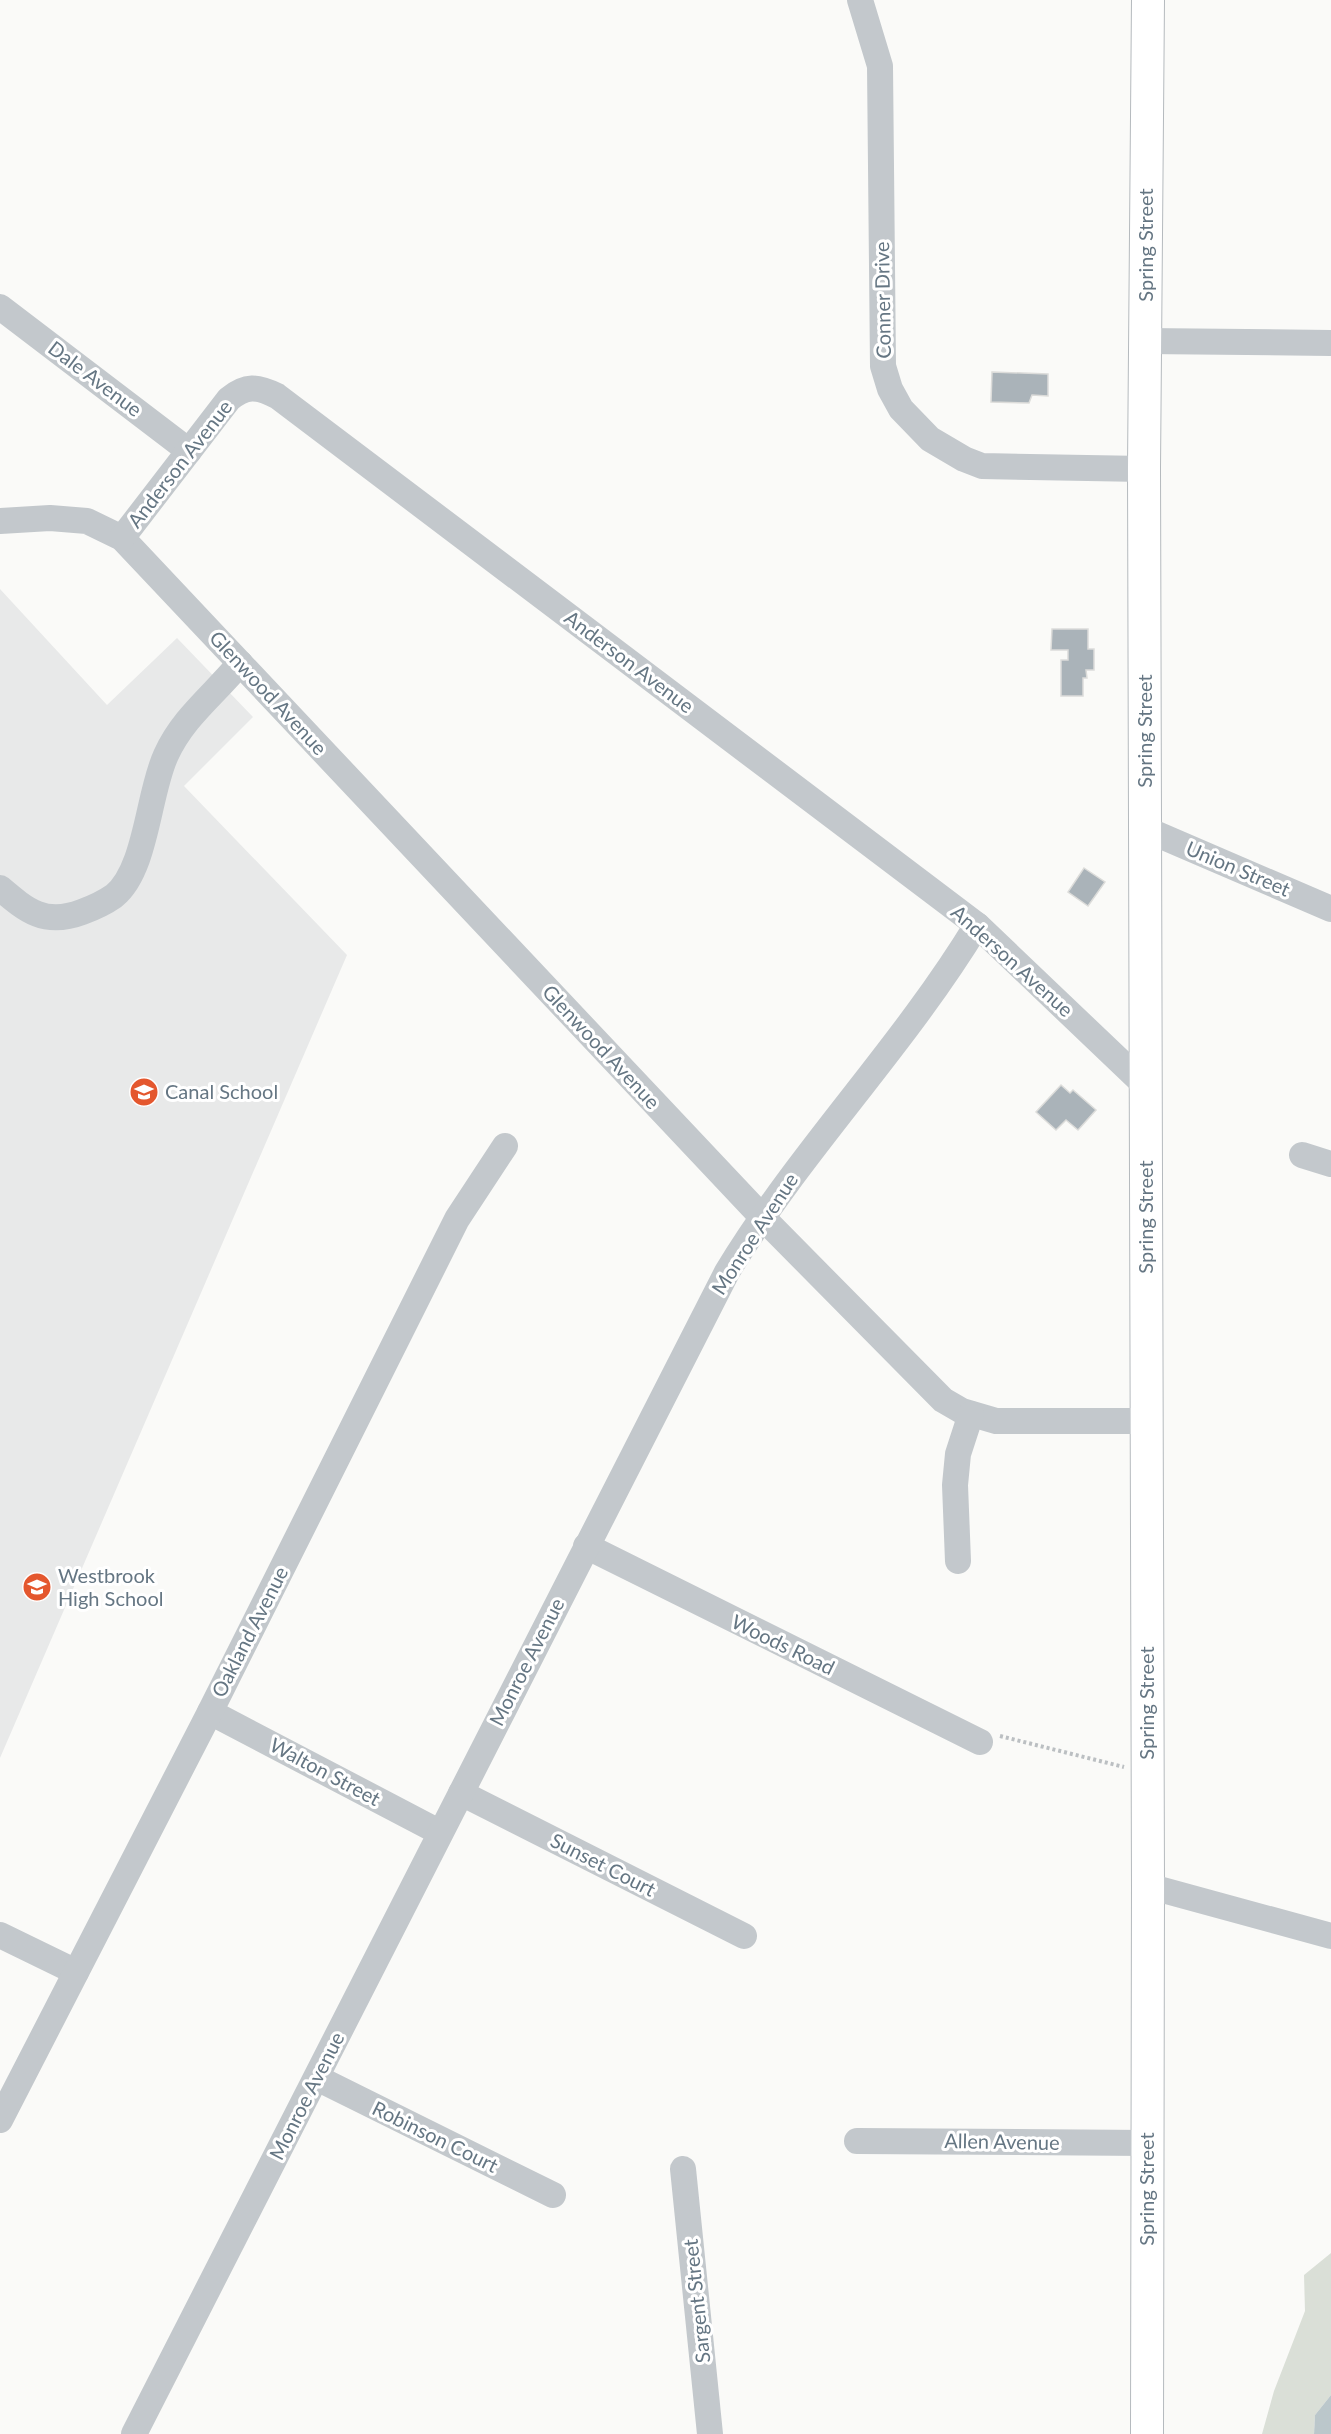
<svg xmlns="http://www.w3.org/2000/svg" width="1331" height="2434" font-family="Lato,sans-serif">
  <rect width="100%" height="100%" fill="#fafaf8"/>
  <path fill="#e8e9e9" d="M0,589L107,705L177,638L253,717L184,786L347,955L0,1758Z"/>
  <path fill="#dadfd7" d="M1331,2253V2395L1315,2415L1314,2434H1262L1274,2391L1305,2311L1304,2275Z"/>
  <path fill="#bbc7cb" d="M1331,2395V2434H1314L1315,2415Z"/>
  <g fill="#aab3b9" stroke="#dcdcda" stroke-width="1.5">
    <path d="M992,372L1048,374V396L1032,395L1029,403L991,402Z"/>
    <path d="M1052,629H1088V649H1094V670H1086L1087,678H1083V696H1061V660H1068V650H1051Z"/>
    <path d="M1084,868L1105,882L1088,906L1068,892Z"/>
    <path d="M1061,1085L1070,1093L1073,1090L1096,1110L1078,1130L1066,1120L1056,1130L1036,1112Z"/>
  </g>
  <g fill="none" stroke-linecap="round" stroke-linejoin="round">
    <g stroke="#b5babe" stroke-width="34">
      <path id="major" d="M1147,2434L1148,1886L1144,469L1148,0"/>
    </g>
    <path stroke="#bbbfc2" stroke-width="4" stroke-dasharray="3 3" stroke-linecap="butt" d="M1000,1736L1124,1767"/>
    <g stroke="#c3c8cc" stroke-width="26">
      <path d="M860,0L880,66L883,366L890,389L901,409L930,439L964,459L982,466L1144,469"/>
      <path d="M0,307L189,451"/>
      <path d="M1145,341L1331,343"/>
      <path d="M0,521L50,518L87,521L122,538L763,1218L943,1400L962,1411L996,1421H1146"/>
      <path d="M122,538L229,399C246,385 257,386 277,396L977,925L1147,1087"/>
      <path d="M1145,829L1331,909"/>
      <path d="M0,888C27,911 45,926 82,912C93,908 104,903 114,896C147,869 148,793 166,755C183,717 215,694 240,663"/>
      <path d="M1302,1155L1331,1164"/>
      <path d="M586,1546L980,1742"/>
      <path d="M958,1561L955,1485L958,1454L971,1414"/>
      <path d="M210,1712L439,1832"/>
      <path d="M461,1793L744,1936"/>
      <path d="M1148,1886L1331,1936"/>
      <path d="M0,1935L76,1972"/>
      <path d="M317,2078L553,2195"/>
      <path d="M0,2120L210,1712L457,1219L505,1146"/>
      <path d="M857,2141L1147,2143"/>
      <path d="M683,2169L710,2434"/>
      <path d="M134,2434L727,1272C801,1150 903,1047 977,925"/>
    </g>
    <use href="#major" stroke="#fff" stroke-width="32"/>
  </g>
  <defs>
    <g id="school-disc" transform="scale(1.5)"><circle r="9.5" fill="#e4572e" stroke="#fff"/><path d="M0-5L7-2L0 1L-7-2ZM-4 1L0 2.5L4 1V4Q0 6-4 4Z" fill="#fff"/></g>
  </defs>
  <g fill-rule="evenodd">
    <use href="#school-disc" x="144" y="1092"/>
    <use href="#school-disc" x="37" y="1587"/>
  </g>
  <g text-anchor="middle" stroke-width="6" stroke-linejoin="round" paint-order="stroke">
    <g font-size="20" fill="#657683" stroke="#fff">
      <text transform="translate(1146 245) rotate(-90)" y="7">Spring Street</text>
      <text transform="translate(883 300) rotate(-91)" y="7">Conner Drive</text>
      <text transform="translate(95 379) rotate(37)" y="7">Dale Avenue</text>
      <text transform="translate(180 464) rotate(-52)" y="7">Anderson Avenue</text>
      <text transform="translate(629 662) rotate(37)" y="7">Anderson Avenue</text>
      <text transform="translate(268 693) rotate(47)" y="7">Glenwood Avenue</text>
      <text transform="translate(1145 731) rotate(-90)" y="7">Spring Street</text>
      <text transform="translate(1238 869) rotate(23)" y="7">Union Street</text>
      <text transform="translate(1012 961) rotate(42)" y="7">Anderson Avenue</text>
      <text transform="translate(601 1047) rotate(47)" y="7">Glenwood Avenue</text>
      <text transform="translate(1146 1217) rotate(-90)" y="7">Spring Street</text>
      <text transform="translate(755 1234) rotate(-57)" y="7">Monroe Avenue</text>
      <text transform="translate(250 1632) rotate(-63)" y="7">Oakland Avenue</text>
      <text transform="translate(783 1645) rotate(26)" y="7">Woods Road</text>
      <text transform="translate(527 1662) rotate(-63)" y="7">Monroe Avenue</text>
      <text transform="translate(1147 1703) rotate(-90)" y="7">Spring Street</text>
      <text transform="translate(325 1772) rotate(28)" y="7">Walton Street</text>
      <text transform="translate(603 1865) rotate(27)" y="7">Sunset Court</text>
      <text transform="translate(307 2096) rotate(-63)" y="7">Monroe Avenue</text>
      <text transform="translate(435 2137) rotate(26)" y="7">Robinson Court</text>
      <text transform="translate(1002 2142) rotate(1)" y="7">Allen Avenue</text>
      <text transform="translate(1147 2189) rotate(-90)" y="7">Spring Street</text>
      <text transform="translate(697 2301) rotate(-96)" y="7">Sargent Street</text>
    </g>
    <g font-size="20" fill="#657683" stroke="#fff" text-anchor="start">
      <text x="165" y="1099">Canal School</text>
      <text x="58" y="1583">Westbrook<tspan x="58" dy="23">High School</tspan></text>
    </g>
  </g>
</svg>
